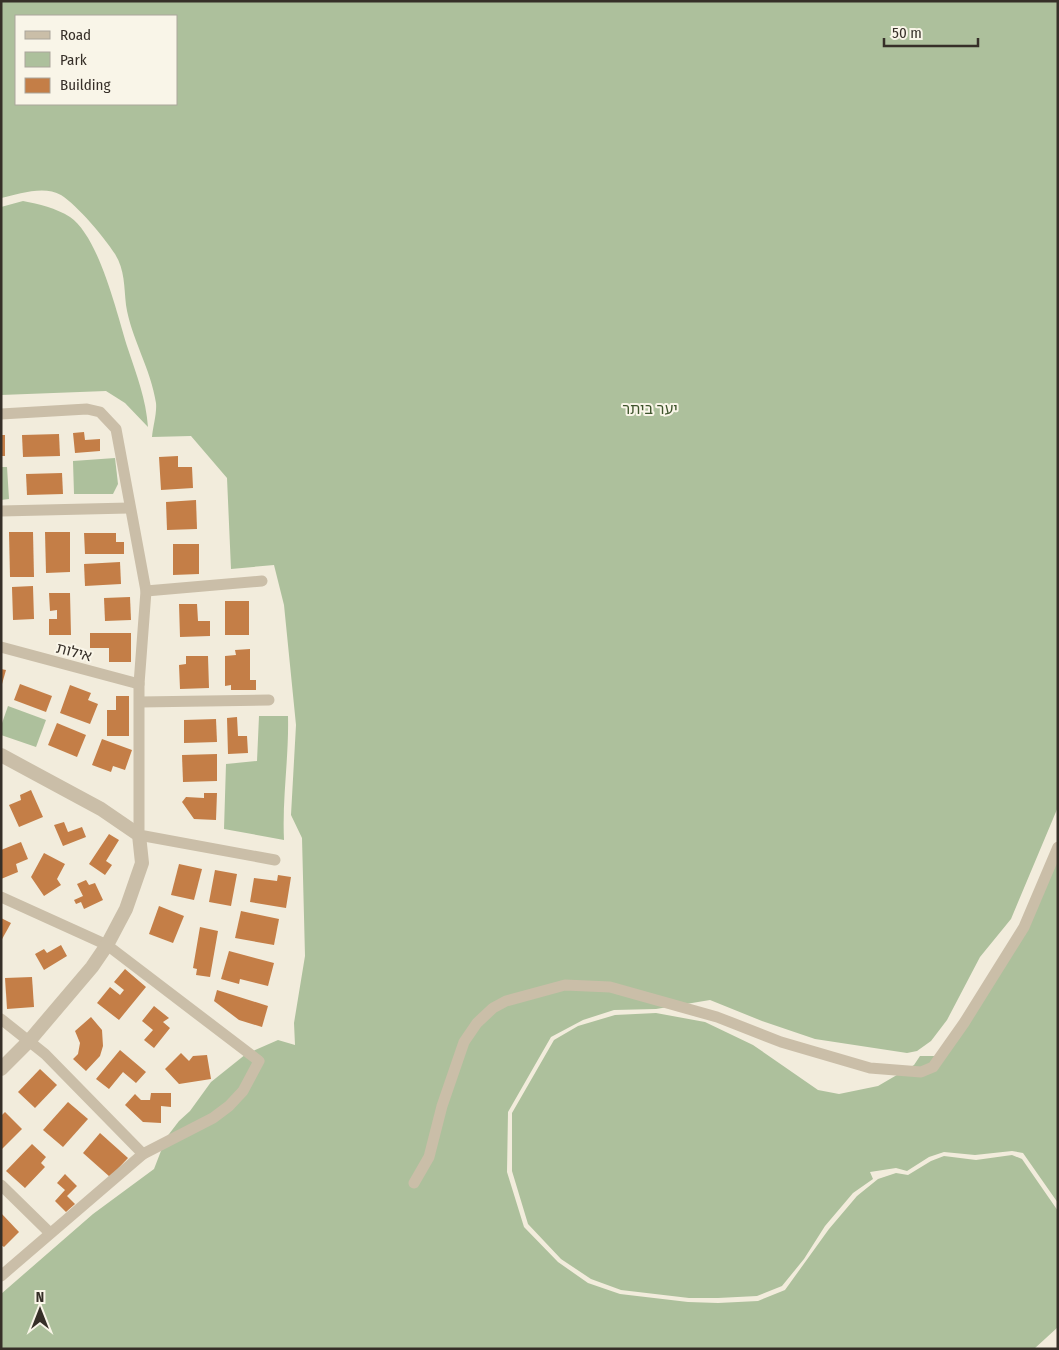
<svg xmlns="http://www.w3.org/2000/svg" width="1059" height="1350" font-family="'Fira Sans Condensed','Noto Sans Hebrew',sans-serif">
  <rect width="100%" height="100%" fill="#f2ecdc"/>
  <g fill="#adc09c" fill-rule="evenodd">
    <path d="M1,1H1058V807L1011,919L980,957L947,1020L931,1041L917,1051L907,1053L815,1039L762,1021L710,1000L656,1009L614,1010L583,1020L551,1037L508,1112L507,1172L524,1227L558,1262L588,1283L620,1294L688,1302L718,1303L758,1301L785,1290L829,1229L857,1196L878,1179L896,1173L908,1175L931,1161L944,1156L976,1160L1012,1155L1022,1159L1058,1211V1327L1034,1349H1V1294L93,1214L154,1169L166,1138L179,1121L190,1111L211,1082L246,1054L278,1040L295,1045L294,1023L305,956L302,838L291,815L296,725L284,605L274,565L231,569L227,478L191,436L152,437C153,426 157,413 156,403C151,369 131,338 126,305C124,287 125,270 115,254C104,237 78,206 61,195C44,185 19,194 1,198ZM16,16H176V104H16Z"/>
    <path d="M23,201C39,204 56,208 70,217C100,238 117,315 128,349C137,376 146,399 148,427L125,403L106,391L1,395V207Z"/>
    <path d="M115,458L118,484L113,494H74L73,461Z"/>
    <path d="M1,467H7L9,499L1,500Z"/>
    <path d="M8,706L46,720L36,747L1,735V726Z"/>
    <path d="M259,716H288C289,758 282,798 284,840L224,829L226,764L257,761Z"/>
    <path d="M1058,859V1203L1023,1153L1012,1151L975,1155L944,1152L929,1157L907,1171L896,1168L870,1172L873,1179L853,1193L825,1226L804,1259L782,1286L757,1296L718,1298H689L621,1290L591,1279L561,1259L528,1224L512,1171V1113L554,1040L578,1026L615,1015L656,1013L705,1022L753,1045L818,1090L839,1094L878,1086L914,1065L920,1056H940L960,1035Z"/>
  </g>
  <g fill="#c47e47">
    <path d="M84,432L85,440L100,439V451L75,453L73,433Z"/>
    <path d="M59,434L60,456L23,457L22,435Z"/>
    <rect x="1" y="435" width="4" height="21"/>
    <path d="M178,456V467H192L193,488L161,490L159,457Z"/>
    <path d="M62,473L63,494L27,495L26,474Z"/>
    <path d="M196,500L197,529L167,530L166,502Z"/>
    <path d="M9,532H33L34,577H10Z"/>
    <path d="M45,532H70V572L46,573Z"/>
    <path d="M84,533H116V542H124V554H85Z"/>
    <path d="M173,544H199V574L173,575Z"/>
    <path d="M120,562L121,584L85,586L84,564Z"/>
    <path d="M33,586L34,619L13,620L12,587Z"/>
    <path d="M49,593H70L71,635H49V619H57V610L50,611Z"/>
    <path d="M130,597L131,620L105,621L104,598Z"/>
    <rect x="225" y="601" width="24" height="34"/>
    <path d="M179,604H197L198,621H210V636L180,637Z"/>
    <path d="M90,633H131V662H109V648H90Z"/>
    <path d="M250,649V680H256V690H231V685L225,686V656L236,655L235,650Z"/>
    <path d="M186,656H208L209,688L180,689L179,665L186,664Z"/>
    <path d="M1,669L6,670L2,684H1Z"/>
    <path d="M20,684L52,696L46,712L14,700Z"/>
    <path d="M70,685L91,693L88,700L98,704L90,724L60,713Z"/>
    <path d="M116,696H129V736H107V710H116Z"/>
    <path d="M237,717L238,736H247L248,753L228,754L227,718Z"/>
    <path d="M216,719L217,742L184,743V720Z"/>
    <path d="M57,723L86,735L77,757L48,745Z"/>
    <path d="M102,739L132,750L125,770L113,766L111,772L92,765Z"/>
    <path d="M217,754V781L183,782L182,755Z"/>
    <path d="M31,790L43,817L19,827L9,805L21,800L20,795Z"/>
    <path d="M204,793H217L216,820L194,819L182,802L186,797L204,798Z"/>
    <path d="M64,822L68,832L82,827L86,837L63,846L54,825Z"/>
    <path d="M109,834L119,840L106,861L112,865L105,875L89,864Z"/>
    <path d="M21,842L28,859L16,864L18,872L1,879V850Z"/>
    <path d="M44,853L65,864L57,879L61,885L44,896L31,877Z"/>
    <path d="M179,864L202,869L194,900L171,895Z"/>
    <path d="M215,870L237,874L231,906L209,902Z"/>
    <path d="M278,875L291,877L286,908L250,902L254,878L277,881Z"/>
    <path d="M86,880L89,885L95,883L103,900L84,909L81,902L76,904L74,900L83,896L77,884Z"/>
    <path d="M159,906L184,916L173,943L149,934Z"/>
    <path d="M241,911L279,919L274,945L235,938Z"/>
    <path d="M1,918L11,923L1,941Z"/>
    <path d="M200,927L218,931L210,977L196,975L197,969L193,968Z"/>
    <path d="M61,945L67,956L44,970L35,954L44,949L47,953Z"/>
    <path d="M229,951L274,963L268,986L240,979L239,984L221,979Z"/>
    <path d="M125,969L146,987L119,1020L97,1003L110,987L120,995L124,990L114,982Z"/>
    <path d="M32,977L34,1007L7,1009L5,978Z"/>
    <path d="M217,990L268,1006L262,1027L239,1020L214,1001Z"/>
    <path d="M154,1006L169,1018L163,1022L170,1028L154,1048L144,1040L153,1030L142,1021Z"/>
    <path d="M91,1017L102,1030L103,1046L100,1056L86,1071L73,1059L78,1054L80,1043L75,1031Z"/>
    <path d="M120,1050L146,1072L136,1083L123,1072L109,1089L96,1079Z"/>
    <path d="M181,1053L189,1061L193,1056L207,1055L211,1079L179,1084L165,1069Z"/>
    <path d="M40,1069L57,1085L35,1108L18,1092Z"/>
    <path d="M151,1093H171V1107L161,1106V1123L143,1122L125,1105L135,1094L141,1100H150Z"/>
    <path d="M68,1102L88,1119L63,1147L43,1130Z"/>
    <path d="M5,1112L22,1129L1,1150V1116Z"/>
    <path d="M100,1133L128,1158L110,1177L83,1153Z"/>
    <path d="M32,1144L46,1157L41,1163L45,1167L25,1188L6,1171Z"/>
    <path d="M65,1174L77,1186L67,1196L75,1204L66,1212L55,1201L65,1190L57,1183Z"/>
    <path d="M1,1213L19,1232L4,1247L1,1245Z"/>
  </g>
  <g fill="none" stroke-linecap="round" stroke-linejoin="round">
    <g stroke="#cabea8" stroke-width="11">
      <path d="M1,414L87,409L100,412L116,429L146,591L139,684V835L275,860"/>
      <path d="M1,511L129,508"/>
      <path d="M146,591L262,581"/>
      <path d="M1,647L139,684"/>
      <path d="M140,702L269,700"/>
      <path d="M1,897L107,945L259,1061L243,1091L229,1106L213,1118L143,1154L1,1276"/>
      <path d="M1,1019L45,1054L143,1154"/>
      <path d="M414,1183L429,1157L442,1106L464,1042L477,1023L493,1008L506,1001L565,985L610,987L717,1017L781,1042L870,1068L921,1072L933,1067L964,1023L1024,927L1058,847"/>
      <path d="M1,1185L50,1233"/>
    </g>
    <path stroke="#cabea8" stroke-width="14" d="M1,755L101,809L139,835L142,863L126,909L107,945L92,967L30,1040L1,1069"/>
  </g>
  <g text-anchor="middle" stroke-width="4" stroke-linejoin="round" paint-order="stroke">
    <g font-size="15" fill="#3e542c" stroke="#f9f5e8">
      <text x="650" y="414">יער ביתר</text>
    </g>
    <g font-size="15" fill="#362f28" stroke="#f9f5e8">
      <text transform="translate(74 652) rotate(15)" y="5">אילות</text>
    </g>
  </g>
  <rect width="1059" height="1350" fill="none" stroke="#362f28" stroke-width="5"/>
  <rect x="15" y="15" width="162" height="90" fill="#f9f5e8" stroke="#aba69b"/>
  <rect x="25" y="31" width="25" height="8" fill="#cabea8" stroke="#aba69b"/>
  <text x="60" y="40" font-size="15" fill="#362f28">Road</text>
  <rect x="25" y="52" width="25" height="15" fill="#adc09c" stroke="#aba69b"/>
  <text x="60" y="65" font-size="15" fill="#362f28">Park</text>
  <rect x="25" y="78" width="25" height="15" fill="#c47e47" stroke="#aba69b"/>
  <text x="60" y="90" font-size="15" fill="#362f28">Building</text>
  <g transform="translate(40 1310)" stroke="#f9f5e8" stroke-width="4" paint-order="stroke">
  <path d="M0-4L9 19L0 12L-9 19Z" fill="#362f28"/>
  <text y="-8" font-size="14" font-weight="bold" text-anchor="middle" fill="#362f28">N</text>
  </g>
  <path d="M884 38v8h94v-8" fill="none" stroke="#362f28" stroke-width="2.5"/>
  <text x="892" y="38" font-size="15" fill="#362f28" stroke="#f9f5e8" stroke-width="4" paint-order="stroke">50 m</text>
</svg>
